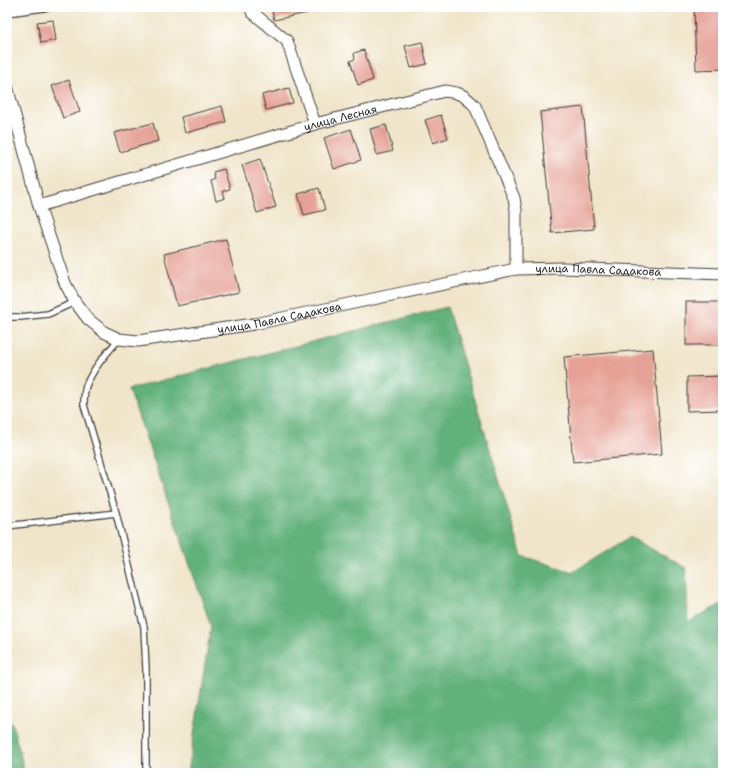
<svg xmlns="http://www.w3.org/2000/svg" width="730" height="780" font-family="'Shantell Sans',sans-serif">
  <rect width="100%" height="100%" fill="#fff"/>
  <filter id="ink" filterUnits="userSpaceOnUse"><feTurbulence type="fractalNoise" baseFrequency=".025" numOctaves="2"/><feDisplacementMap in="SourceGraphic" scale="8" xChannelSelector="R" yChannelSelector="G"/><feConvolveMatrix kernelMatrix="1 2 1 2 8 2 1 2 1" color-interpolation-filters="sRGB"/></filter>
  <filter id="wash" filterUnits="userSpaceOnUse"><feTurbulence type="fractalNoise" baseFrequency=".012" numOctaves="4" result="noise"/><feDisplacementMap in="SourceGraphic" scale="16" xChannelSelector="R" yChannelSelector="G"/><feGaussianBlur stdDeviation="0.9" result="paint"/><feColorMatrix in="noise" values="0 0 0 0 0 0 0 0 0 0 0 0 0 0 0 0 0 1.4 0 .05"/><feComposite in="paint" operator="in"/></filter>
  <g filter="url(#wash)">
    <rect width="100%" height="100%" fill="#f0e5ca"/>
    <g fill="#62b17c" stroke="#3f664c">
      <path d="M447,307L522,556L573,572L630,537L686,568L688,622L723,603V773H188L211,626L129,389Z"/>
      <path d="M7,720L12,723L25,773H7Z"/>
    </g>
    <g id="blocks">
      <g fill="#e6a196">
        <path d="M271,7H311L312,12L274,20Z"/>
        <path d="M694,7H723V69L696,70Z"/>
        <path d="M53,20L56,40L41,43L37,22Z"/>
        <path d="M422,42L427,64L411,68L405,46Z"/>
        <path d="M364,50L373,80L358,85L350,61L355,59L354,53Z"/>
        <path d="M69,80L80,112L63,118L52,86Z"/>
        <path d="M289,88L293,103L266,110L262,95Z"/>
        <path d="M222,106L226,122L185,133L181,117Z"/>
        <path d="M583,107L594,229L552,233L540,112Z"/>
        <path d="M441,115L448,138L433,143L425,120Z"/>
        <path d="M153,123L158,141L120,152L114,133Z"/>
        <path d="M386,125L393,151L377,155L370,129Z"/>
        <path d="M351,129L361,160L334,169L324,138Z"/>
        <path d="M260,159L276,207L257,213L242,165Z"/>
        <path d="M224,169L230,189L223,191L225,198L216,201L211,181L215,179L213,172Z"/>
        <path d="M319,188L325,210L304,215L298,194Z"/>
        <path d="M226,239L239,292L177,306L164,254Z"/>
        <rect x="686" y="302" width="37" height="43"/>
        <path d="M653,349L662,454L573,462L564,357Z"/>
        <path d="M723,376V410L687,411V377Z"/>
      </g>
    </g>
  </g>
  <g filter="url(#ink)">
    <use href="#blocks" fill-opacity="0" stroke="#3c3a36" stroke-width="1"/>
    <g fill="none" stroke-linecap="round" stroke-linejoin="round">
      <g stroke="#3c3a36" stroke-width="8">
        <g id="lane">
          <path d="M7,13L51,7"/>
          <path d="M7,317H20L48,314L75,302"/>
          <path d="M119,339C107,353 93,368 86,386C84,392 84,398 84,405L116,513L144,627L146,669V773"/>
          <path d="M7,526L116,513"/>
        </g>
      </g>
      <g stroke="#3c3a36" stroke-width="13">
        <g id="street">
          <path d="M251,7L252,12L287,41L315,124"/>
          <path id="s1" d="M7,86L39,206L65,283L75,302L88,319L104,332L119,339L138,341L254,324L516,269L563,268L723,274"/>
          <path id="s2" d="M39,206L315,124L445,91C461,93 464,95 475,106L514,198L516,210V269"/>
        </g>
      </g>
      <use href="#lane" stroke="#fff" stroke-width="5.5"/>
      <use href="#street" stroke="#fff" stroke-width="11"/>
    </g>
  </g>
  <g text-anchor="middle" stroke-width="4" stroke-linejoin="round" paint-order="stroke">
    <g font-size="11" fill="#1c1c1c" stroke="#fff">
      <text dy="4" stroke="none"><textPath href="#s2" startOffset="314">улица Лесная</textPath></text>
      <text dy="4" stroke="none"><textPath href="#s1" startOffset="772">улица Павла Садакова</textPath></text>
      <text dy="4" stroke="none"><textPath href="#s1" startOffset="448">улица Павла Садакова</textPath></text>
    </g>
  </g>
  <rect width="730" height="780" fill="none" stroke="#fff" stroke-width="24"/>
</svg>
